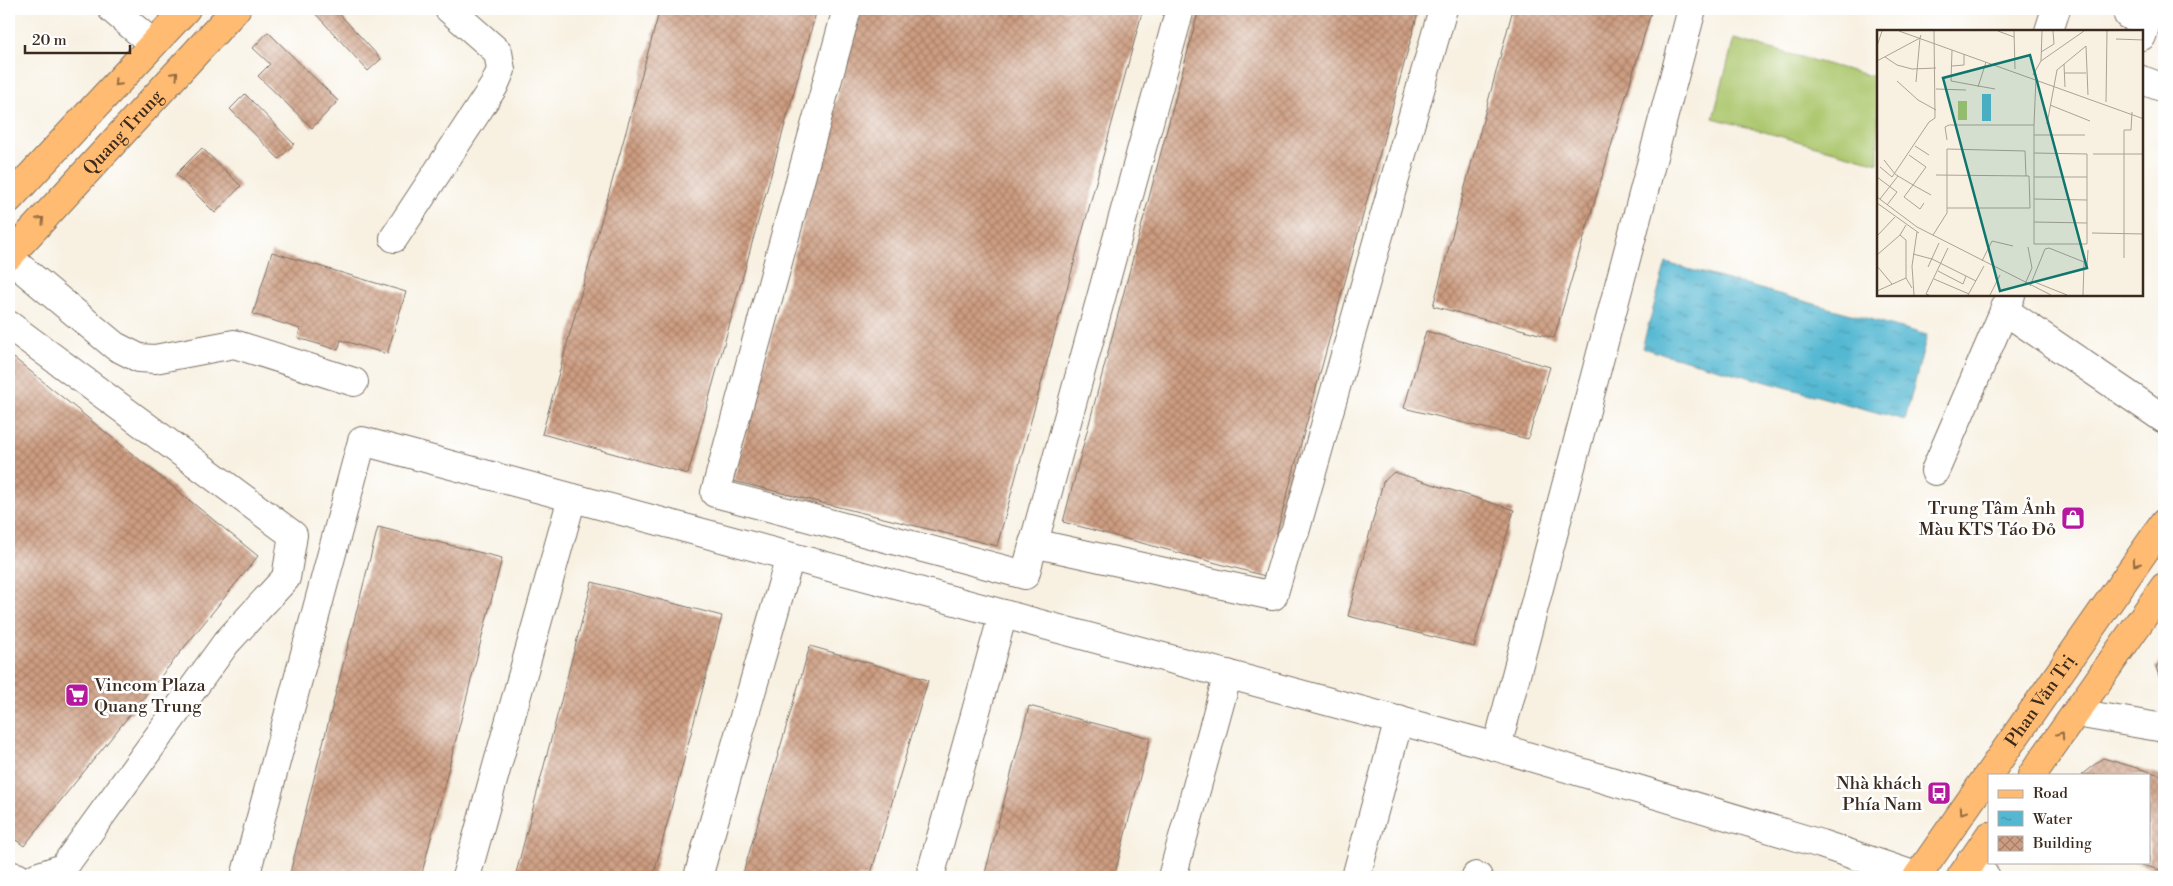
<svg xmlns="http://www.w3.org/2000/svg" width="2173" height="886" font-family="'Libre Bodoni',serif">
  <defs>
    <pattern id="water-ripples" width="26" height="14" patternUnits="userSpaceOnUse" patternTransform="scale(1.25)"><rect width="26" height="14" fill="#54b8d2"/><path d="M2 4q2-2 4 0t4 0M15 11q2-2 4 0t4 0" fill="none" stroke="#4796aa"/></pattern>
    <pattern id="building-cross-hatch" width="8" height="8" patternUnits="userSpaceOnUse" patternTransform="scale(1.25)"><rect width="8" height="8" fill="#cd9d81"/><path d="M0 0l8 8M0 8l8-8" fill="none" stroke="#a88069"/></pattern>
  </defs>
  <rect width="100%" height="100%" fill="#fff"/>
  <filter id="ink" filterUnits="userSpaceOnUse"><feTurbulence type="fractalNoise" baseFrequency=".02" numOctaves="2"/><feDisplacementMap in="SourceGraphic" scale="10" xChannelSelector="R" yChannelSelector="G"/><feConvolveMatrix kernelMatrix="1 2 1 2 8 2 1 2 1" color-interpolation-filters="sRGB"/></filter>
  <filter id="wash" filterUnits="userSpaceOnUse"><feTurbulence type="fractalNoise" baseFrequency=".0096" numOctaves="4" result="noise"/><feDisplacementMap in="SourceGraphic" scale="20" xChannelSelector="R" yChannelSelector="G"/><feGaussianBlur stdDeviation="1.12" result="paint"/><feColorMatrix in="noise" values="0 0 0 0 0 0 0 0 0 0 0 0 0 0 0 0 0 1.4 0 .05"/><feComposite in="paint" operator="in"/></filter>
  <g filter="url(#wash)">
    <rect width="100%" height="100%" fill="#f8f1e2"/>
    <path fill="#adc86f" stroke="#747946" d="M1734,39L1878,78V163L1713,118Z"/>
    <path fill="url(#water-ripples)" stroke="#487178" d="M1666,263L1927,335L1905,420L1642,348Z"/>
    <g id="blocks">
      <g fill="url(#building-cross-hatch)">
        <path d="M317,9H335L381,59L368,71L314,12Z"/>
        <path d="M660,9H817L688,474L542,434Z"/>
        <path d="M861,9H1143L997,546L733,481Z"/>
        <path d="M1199,9H1419L1265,576L1063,522Z"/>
        <path d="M1513,9H1652L1554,338L1433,306Z"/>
        <path d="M268,32L338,101L312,128L258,76L270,64L253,48Z"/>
        <path d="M245,94L294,144L279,159L230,109Z"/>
        <path d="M202,148L241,186L215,213L176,174Z"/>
        <path d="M272,252L406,292L387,354L341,340L338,350L298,338L300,329L253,314Z"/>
        <path d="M1426,331L1550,367L1528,439L1404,408Z"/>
        <path d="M14,358L258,556L24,846L9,835V365Z"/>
        <path d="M1394,472L1514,510L1474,647L1348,616L1383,482Z"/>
        <path d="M378,527L502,558L421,877H289Z"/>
        <path d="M592,582L722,616L653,877H515Z"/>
        <path d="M810,646L928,680L870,877H742Z"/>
        <path d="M2164,656V692L2156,667Z"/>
        <path d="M1029,706L1150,738L1114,877H984Z"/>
        <path d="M2103,758L2164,776V871L2134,863L2149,862V775H2081Z"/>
      </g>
    </g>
  </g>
  <g filter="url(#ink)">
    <use href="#blocks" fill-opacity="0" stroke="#7d7063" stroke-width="1"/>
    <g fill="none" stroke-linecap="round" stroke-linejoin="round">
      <g stroke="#7d7063" stroke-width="30">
        <g id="minor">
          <path d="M112,9L153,44"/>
          <path d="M847,9L715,493L1025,575L1180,9"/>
          <path d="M2128,15L2147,21L2142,36"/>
          <path d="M2049,31L2056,9"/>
          <path d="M2142,80L2164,88"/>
          <path d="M394,238L494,86L501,70L498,52L449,9"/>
          <path d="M9,258L115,346L139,358L155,359L234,344L354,382"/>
          <path d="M2004,310L2164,419"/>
          <path d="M9,325L293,535L286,578L226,643L63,868L36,877"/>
          <path d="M1935,471L2011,295"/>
          <path d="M1033,543L1273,596L1289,542L1295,532L1443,9"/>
          <path d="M2076,713L2164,728"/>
          <path d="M1497,747L1692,9"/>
          <path d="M1971,861L1986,877"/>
          <path d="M9,875L17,877"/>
          <path d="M1476,876L1478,877"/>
          <path d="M245,877L362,441L1497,747L1821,844L1919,877"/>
          <path d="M466,877L572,498"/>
          <path d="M698,877L790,557"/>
          <path d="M930,877L1003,614"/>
          <path d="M1172,877L1228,674"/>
          <path d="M1356,877L1399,720"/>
        </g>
      </g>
      <g stroke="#7d7063" stroke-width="30">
        <g id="major">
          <path d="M9,199L186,9"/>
          <path id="s1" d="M9,256L236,9"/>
          <path d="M2032,775L2164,587"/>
          <path id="s2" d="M1917,877L2164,523"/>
          <path d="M1961,877L1989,836"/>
        </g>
      </g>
      <use href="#minor" stroke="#fff" stroke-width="28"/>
      <use href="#major" stroke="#ffbb71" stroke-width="28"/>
    </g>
    <defs><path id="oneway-chevron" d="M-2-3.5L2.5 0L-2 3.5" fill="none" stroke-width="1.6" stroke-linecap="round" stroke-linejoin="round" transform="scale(1.25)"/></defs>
    <g stroke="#936b43">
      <use href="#oneway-chevron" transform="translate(175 75) rotate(-47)"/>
      <use href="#oneway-chevron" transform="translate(117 83) rotate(133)"/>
      <use href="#oneway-chevron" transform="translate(41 220) rotate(-47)"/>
      <use href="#oneway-chevron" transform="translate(2136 563) rotate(125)"/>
      <use href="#oneway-chevron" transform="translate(2061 735) rotate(-55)"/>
      <use href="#oneway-chevron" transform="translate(1963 811) rotate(125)"/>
    </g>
  </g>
  <defs>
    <g id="shop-square" transform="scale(1.25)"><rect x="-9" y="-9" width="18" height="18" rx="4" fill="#b5179e" stroke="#fff"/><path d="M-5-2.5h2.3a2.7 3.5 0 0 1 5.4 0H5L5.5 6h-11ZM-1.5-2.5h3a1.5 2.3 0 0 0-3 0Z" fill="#fff"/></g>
    <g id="supermarket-square" transform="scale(1.25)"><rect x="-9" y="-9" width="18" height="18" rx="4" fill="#b5179e" stroke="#fff"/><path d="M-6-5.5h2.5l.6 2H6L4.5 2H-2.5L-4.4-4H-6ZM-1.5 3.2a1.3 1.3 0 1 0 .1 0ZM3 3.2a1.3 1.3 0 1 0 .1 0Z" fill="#fff"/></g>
    <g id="bus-square" transform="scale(1.25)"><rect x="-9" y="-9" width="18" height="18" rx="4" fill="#b5179e" stroke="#fff"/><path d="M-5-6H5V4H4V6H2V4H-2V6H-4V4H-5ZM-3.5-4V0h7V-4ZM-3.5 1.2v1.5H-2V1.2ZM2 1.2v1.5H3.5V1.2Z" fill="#fff"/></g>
  </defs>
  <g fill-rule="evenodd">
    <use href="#shop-square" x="2073" y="518"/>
    <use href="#supermarket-square" x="77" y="695"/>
    <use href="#bus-square" x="1939" y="793"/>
  </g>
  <g text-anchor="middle" stroke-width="5" stroke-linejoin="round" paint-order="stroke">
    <g font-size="18" fill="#3b2a1e" stroke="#fff">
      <text dy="6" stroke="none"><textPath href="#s1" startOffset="168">Quang Trung</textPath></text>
      <text dy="6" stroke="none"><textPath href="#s2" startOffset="215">Phan Văn Trị</textPath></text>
    </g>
    <g font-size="18" fill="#3b2a1e" stroke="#fff" text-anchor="end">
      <text x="2056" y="514">Trung Tâm Ảnh<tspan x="2056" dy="21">Màu KTS Táo Đỏ</tspan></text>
      <text x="94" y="691" text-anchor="start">Vincom Plaza<tspan x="94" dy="21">Quang Trung</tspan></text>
      <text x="1922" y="789">Nhà khách<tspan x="1922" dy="21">Phía Nam</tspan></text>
    </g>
  </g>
  <g transform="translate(1877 30)">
    <rect width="266" height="266" fill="#f8f1e2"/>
    <path d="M81,71H90V90H81Z" fill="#adc86f"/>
    <path d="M105,64H114V91H105Z" fill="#54b8d2"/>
    <path fill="none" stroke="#aca194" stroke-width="1" d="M22,1L267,89M121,1L137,7M137,1L138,39M239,9L267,10M0,16L5,1M209,16L211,65M75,20L74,51L118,59M164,22L177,14L176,1M8,27L20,35L35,39L59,38M0,31L43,8L44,5M164,31L165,1M187,34L188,57M75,36L87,35V24M187,43H209M156,45L164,31L207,1M20,51L41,70L59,80M39,52L43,8M101,57L109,32M59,59L89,60M229,72L230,1M173,75L213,91M170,94L180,40L209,16M157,105H208M70,110L68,97L72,95H157M38,116L52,125M157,123L210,124V214H157V95L159,47M216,124H267M32,125L49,137L36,155L54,165M7,130L18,144M3,137L15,147L52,92L58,88L57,1M59,145L152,146L153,178H70M21,146L36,155L27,167L43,179L47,173M0,147L20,162L10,175M157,147H210M0,167L40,197L174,265M3,169L21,146L18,144M157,169L210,170M0,173L42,203M157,192L210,193M215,203L267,204M23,205L29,210V248L35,258M56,205L70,183V119L148,121L149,146M0,206L18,187M36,224L55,229L99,251M0,225L23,205L29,195M247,228V100H254L255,82M105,231L115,211L136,216M0,236L15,254M51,237L62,213M210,237L211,220M61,241L86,254L89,246M57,249L92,264M155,251L190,265M148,254L155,238L151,217M153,256L168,219L172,218L207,232L206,265M0,261L29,248M37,265L35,236L40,202M52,265L49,264L71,218M91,265L107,236M113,265L123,245"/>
    <path fill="#0f766e" fill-opacity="0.15" stroke="#0f766e" stroke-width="2.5" d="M153,25L210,238L123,261L66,48Z"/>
    <rect width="266" height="266" fill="none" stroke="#3b2a1e" stroke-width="2.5"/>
  </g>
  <rect width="2173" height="886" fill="none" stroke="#fff" stroke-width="30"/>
  <rect x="1988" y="774" width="162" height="90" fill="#ffffff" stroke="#b1aaa5"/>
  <rect x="1998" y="790" width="25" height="8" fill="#ffbb71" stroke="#b1aaa5"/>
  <text x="2033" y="798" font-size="15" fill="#3b2a1e">Road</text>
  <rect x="1998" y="811" width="25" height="15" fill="url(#water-ripples)" stroke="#b1aaa5"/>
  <text x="2033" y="824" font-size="15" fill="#3b2a1e">Water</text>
  <rect x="1998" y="836" width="25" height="15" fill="url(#building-cross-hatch)" stroke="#b1aaa5"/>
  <text x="2033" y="848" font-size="15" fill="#3b2a1e">Building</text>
  <path d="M25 45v8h105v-8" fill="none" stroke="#3b2a1e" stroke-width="2.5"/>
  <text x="32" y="45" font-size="15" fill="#3b2a1e" stroke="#ffffff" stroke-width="4" paint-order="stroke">20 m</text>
</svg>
